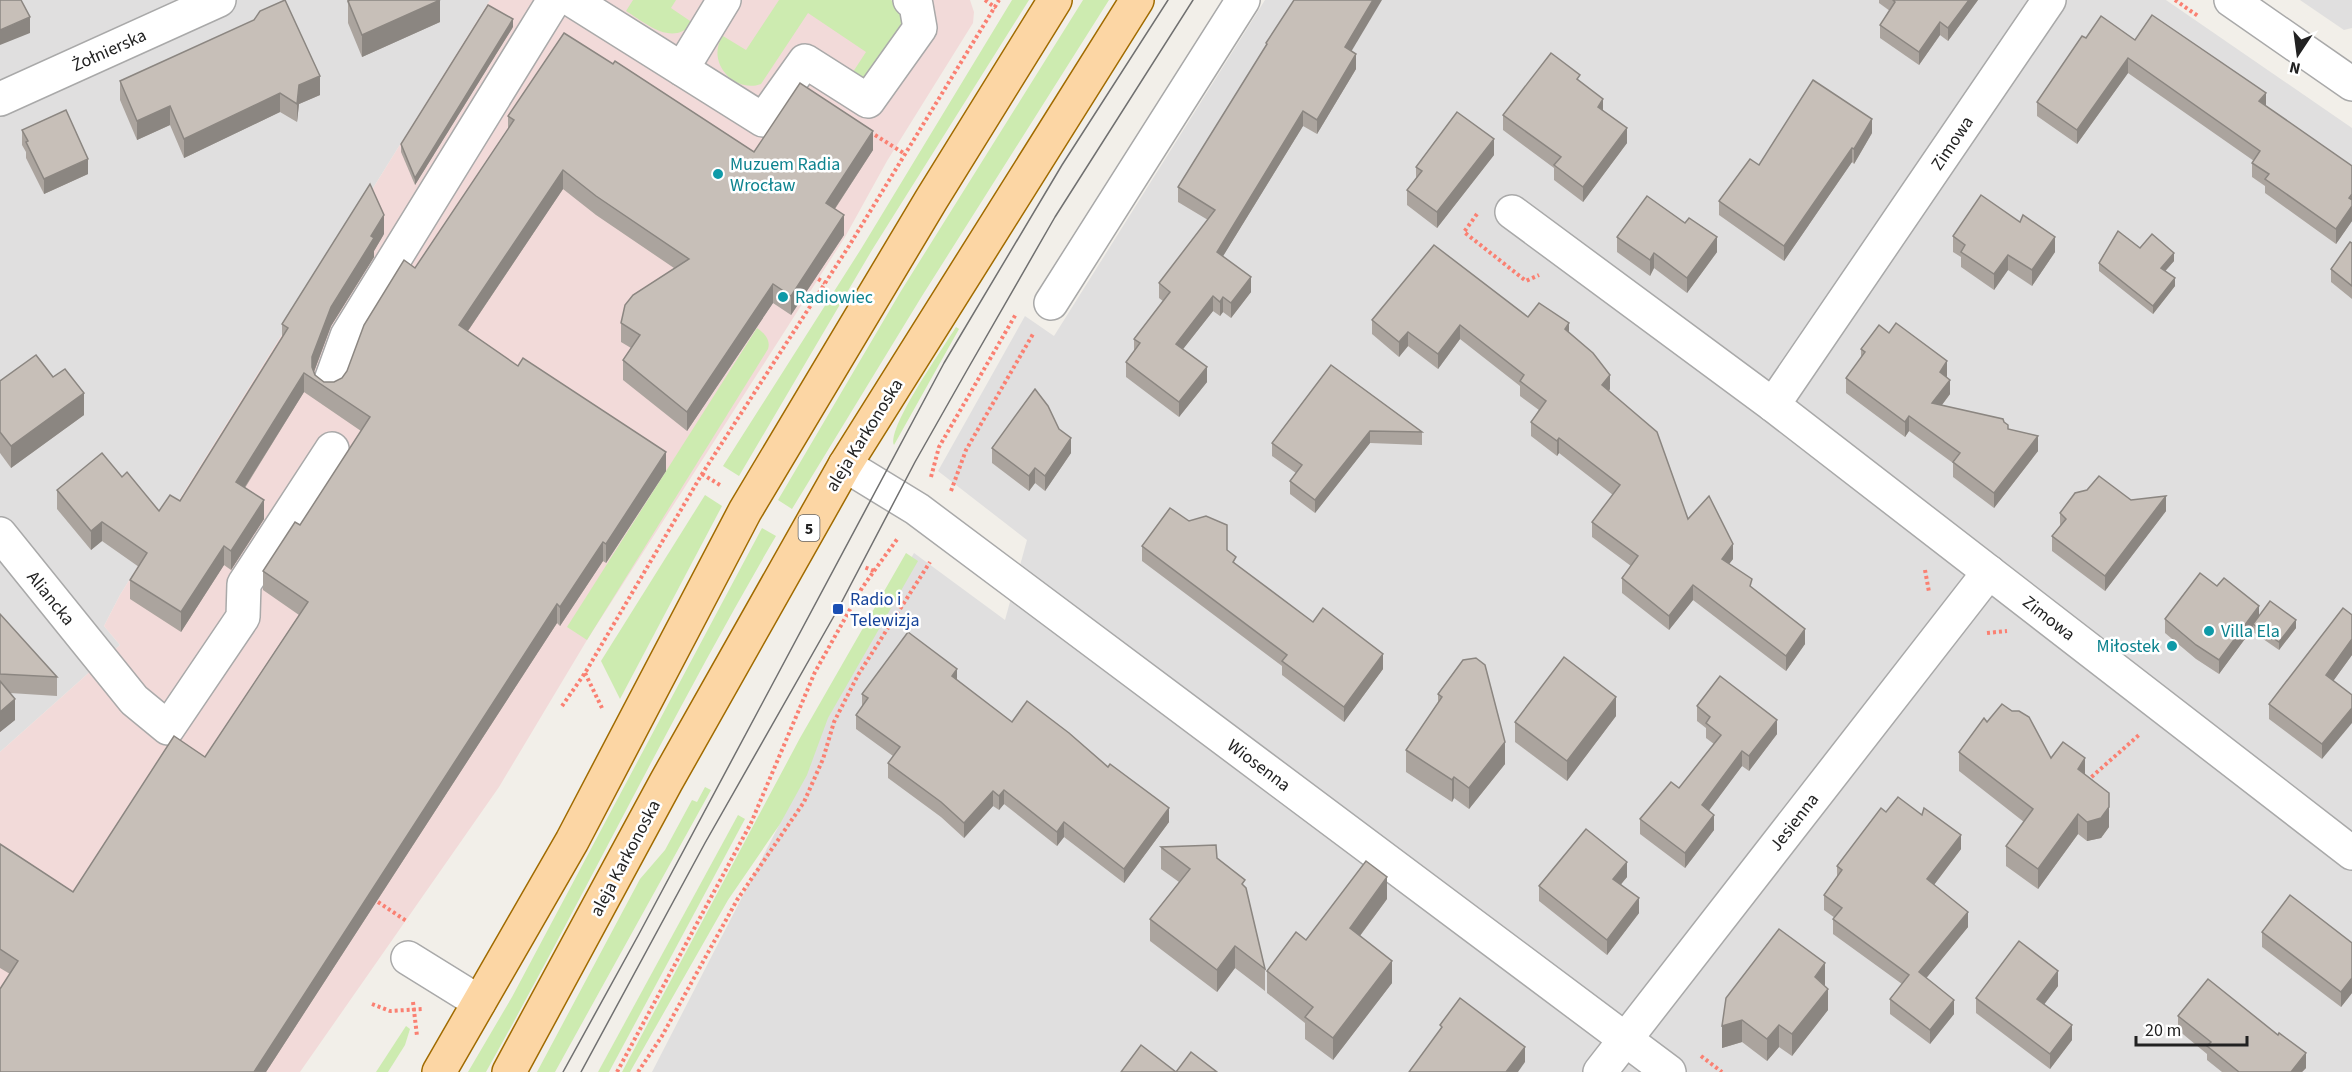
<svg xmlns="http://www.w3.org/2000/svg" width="2352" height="1072" font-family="'Source Sans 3',sans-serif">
  <rect width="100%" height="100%" fill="#f2efe9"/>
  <g fill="#e0dfdf">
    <path d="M0,0H490L120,595L104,626L120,645L0,752Z"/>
    <path d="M1265,0H2166L2352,128V1072H652L810,765L815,721L914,553L1005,620L1027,540L938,471L1025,316L1054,336Z"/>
    <path d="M2300,0H2352V28L2344,30Z"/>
  </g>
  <path fill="#f2dad9" d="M490,0H970L974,12L973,23L887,161L845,237L587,640L499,787L300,1072H0V752L120,645L104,626L120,595Z"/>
  <g fill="#cdebb0">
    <path d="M633,0H676L671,8L693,23C672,47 647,24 626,11Z"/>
    <path d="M779,0H891L899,6L905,21L870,76L863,78L851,75L866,52L808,13L761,84C734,94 705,61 723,36L746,50Z"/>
    <path d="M1012,0H1029L872,250L739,476L723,466L861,249Z"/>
    <path d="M1083,0H1109L922,296L792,509L778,500L901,291Z"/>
    <path d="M956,327L959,329L894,445C887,427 944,347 956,327Z"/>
    <path d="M757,328C764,333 771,340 768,349L587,640L567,627Z"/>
    <path d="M705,495L722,506L620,699L601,661Z"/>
    <path d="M762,528L776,536C673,712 585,895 486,1072H468L512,997Z"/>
    <path d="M906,553L918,561L828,718L807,775L780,824L728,900L630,1072H622L800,738Z"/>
    <path d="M705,787L711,790L555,1072H537L640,879L665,850L692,800L697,802Z"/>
    <path d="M738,815L745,819L609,1072H598Z"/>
    <path d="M406,1026L410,1029L405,1045L388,1072H376Z"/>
  </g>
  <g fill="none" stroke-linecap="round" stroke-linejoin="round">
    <g stroke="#a9a9a9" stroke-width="36">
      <g id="minor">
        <path d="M572,0L763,120L805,61L868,101L920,28L916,5L910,0"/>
        <path d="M2231,0L2352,84"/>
        <path d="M682,69L724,0"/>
        <path d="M0,99L219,0"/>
        <path d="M1512,212L1773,405L2352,853"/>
        <path d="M1051,303L1243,0"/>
        <path d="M330,383L347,336L554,0"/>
        <path d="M1773,405L2049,0"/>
        <path d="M845,465L917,509L1669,1072"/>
        <path d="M0,534L134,700L168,728L243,617L244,584L332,449"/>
        <path d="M408,958L479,1002"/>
        <path d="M1600,1072L1989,572"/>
      </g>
    </g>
    <g stroke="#a06b00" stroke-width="36">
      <g id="major">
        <path d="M439,1072L572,841L745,511L931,200L1055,0"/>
        <path d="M509,1072L666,782L845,465L1137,0"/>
      </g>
    </g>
    <g stroke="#fa8072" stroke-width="4" stroke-dasharray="3 3" stroke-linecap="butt">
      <path d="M985,0L996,8"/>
      <path d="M2175,0L2198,16"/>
      <path d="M875,135L905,154"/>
      <path d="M1477,214L1464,232L1526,281L1539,275"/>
      <path d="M813,276L825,283"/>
      <path d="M702,474L720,485"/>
      <path d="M931,477L939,447L1016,314"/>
      <path d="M951,491L966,450L1033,334"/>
      <path d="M1925,570L1929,592"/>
      <path d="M874,571L898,538"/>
      <path d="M1987,633L2007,631"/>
      <path d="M585,673L602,708"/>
      <path d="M562,706L585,673L702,474L849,246L999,0"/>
      <path d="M2087,781L2140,734"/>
      <path d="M378,902L408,922"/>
      <path d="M413,1002L417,1036"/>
      <path d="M372,1004L390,1011L423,1009"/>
      <path d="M1701,1056L1722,1072"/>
      <path d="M617,1072L751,823L815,672L862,588L874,571L864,567"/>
      <path d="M638,1072L662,1036L737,900L804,802L823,759L834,722L858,675L930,562"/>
    </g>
    <use href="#minor" stroke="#fff" stroke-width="33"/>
    <use href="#major" stroke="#fcd6a4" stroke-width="33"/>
    <g stroke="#707070" stroke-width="1.5">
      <path d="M563,1072L639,934L944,363L1062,165L1168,0"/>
      <path d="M581,1072L705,843L838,609L915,462L966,372L1055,217L1193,0"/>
    </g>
  </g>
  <g fill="#aba49e">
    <path d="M347,0H440V22L362,57L348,23V4Z"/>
    <path d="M1879,0H1978L1948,41L1940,35L1919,65L1880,38V25L1890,11L1879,3Z"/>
    <path d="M513,27L415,185L401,152V144Z"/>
    <path d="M2086,38L2135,40L2266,106L2352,166V221L2336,244L2265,193V186L2252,177V163L2254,161L2128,73L2077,144L2037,116V102Z"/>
    <path d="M1266,43L1351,51L1356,69L1317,134L1303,126L1223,256L1251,292L1231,318L1223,312L1220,316L1213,311L1183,349L1207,382L1179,417L1126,377V362L1134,352V339L1163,301L1159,298V283L1208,220L1178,202V187L1266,46Z"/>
    <path d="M613,64L754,152L873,150L835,209L844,235L791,315L773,303L687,431L623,380V360L631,348L621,342V323L674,268L596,215L563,189L468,331L666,471L606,563L603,561L560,626L557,623L266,1072H0L10,974L0,968V844L73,892L205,757L299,615L263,590V571L300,525L361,431L304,392L245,488L264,519L231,570L224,565L181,632L130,599V580L139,567L102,541L91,550L57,509V490L122,477L159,511L180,501L282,338V324L384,234L374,251V257L331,326L314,372L315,375L324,382H334L342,378L508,129V116Z"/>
    <path d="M120,81L320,95L299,104L297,122L280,112L184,158L170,125L137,140L120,100Z"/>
    <path d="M1580,82L1603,111L1627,143L1583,202L1554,180V168L1503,130V115Z"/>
    <path d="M22,130L88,174L44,194L26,158V152L22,145Z"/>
    <path d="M1872,133L1854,164L1852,162L1784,261L1719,215V201L1759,165Z"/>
    <path d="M1494,155L1437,228L1407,205V190L1416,179V167Z"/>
    <path d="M1685,223L1717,252L1687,293L1654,268L1650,276L1617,252V237Z"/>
    <path d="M1953,236L2055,252L2032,286L2008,270L1994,290L1961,267V257L1953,252Z"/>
    <path d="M2352,243V299L2331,282V269Z"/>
    <path d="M2140,248L2174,261L2165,271L2175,286L2153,314L2099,271V263Z"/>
    <path d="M1528,317L1569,332L1610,389L1609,391L1688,519L1733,559L1729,564L1805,644L1786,671L1693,600L1669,630L1622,593V578L1631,566L1592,537V522L1613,495L1559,453L1557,456L1531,436V422L1539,410L1520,396V386L1460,339L1438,369L1408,346L1399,357L1372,334V320Z"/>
    <path d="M1889,333L1947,376V377L1950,394L1942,405L2004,422L2008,429L2038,451L1994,508L1953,477V463L1909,431L1905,437L1846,393V378L1861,358V349Z"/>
    <path d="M1331,365L1422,432V445L1370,443L1315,513L1290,494V481L1296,473L1272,456V443Z"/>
    <path d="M53,377L84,415L11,468L0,453V381Z"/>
    <path d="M992,448L1071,453L1045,491L1035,483L1029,491L992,463Z"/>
    <path d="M2131,500L2166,511L2105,591L2052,551V536L2060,527V513Z"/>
    <path d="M1142,546L1227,550L1236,565L1313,622L1383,669L1344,722L1282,675V666L1142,561Z"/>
    <path d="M0,614L57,677V696L10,693L15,720L0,732Z"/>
    <path d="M2352,615V655L2333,681L2322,759L2269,719V704Z"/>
    <path d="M2259,616L2296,628L2279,650L2253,632V628L2219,674L2196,659L2165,633V619Z"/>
    <path d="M1463,660L1505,764L1469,809L1454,798L1452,802L1406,772V750L1438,703V694Z"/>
    <path d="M957,680L1012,722L1169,822L1124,883L1064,837L1057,846L1004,804L999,810L993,806L964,838L941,817L888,778V763L893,756L856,729V715L862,707V694Z"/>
    <path d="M1697,706L1777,734L1749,771L1742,766L1708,811L1714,830L1685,868L1640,834V819L1679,788L1714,744L1706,738V728L1697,721Z"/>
    <path d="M1616,716L1567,781L1515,742V722Z"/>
    <path d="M1987,722L2051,758L2085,775L2109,827L2101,838L2087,841L2078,834L2038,889L2006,866V846L2024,822L1959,771V752Z"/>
    <path d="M1161,847L1217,858L1245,887L1265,969V991L1235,968L1217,992L1150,941V919L1179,882L1161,869Z"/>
    <path d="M1961,849L1934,885L1968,927L1926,978L1954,1014L1930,1044L1890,1014V999L1902,984L1833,934V919L1835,918L1824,910V895L1837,877V866Z"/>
    <path d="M1627,877L1621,884L1639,913L1607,955L1539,901V886Z"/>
    <path d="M1387,899L1360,936L1392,983L1333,1060L1305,1039V1023L1267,993V971L1306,940Z"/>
    <path d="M2262,932L2352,943V993L2341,1007L2262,947Z"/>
    <path d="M1824,986L1828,1010L1792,1056L1779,1047L1767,1061L1742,1042L1722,1048V1026Z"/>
    <path d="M2058,986L2044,1004L2072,1040L2050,1069L1976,1013V998Z"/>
    <path d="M2178,1016L2306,1068L2302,1072H2222L2207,1060V1054L2178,1030Z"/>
  </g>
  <g fill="#8b8681">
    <path d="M440,0V22L362,57V35Z"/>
    <path d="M1373,0H1382L1345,62V47Z"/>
    <path d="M1969,0H1978L1948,41V28Z"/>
    <path d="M30,17V33L0,45V30Z"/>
    <path d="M513,19V27L415,185V178Z"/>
    <path d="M1940,22V35L1919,65V52Z"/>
    <path d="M1356,54V69L1317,134V120Z"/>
    <path d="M2128,58V73L2077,144V130Z"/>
    <path d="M320,76V95L299,104L297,122V104L299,85Z"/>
    <path d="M280,93V112L184,158V139Z"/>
    <path d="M2266,93V107L2259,101Z"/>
    <path d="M1603,99V115L1598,107Z"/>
    <path d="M170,106V125L137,140V121Z"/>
    <path d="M1303,111V126L1217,266V252Z"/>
    <path d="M1872,119V133L1854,164V149Z"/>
    <path d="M1627,128V143L1583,202V187Z"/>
    <path d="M873,131V150L826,222V203Z"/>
    <path d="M1494,139V155L1437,228V212Z"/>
    <path d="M1852,148V162L1784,261V246Z"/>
    <path d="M88,159V174L44,194V179Z"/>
    <path d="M563,170V189L459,344V325Z"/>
    <path d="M2352,194V221L2336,244V229Z"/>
    <path d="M384,215V234L374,251V257L331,326L312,377V357L331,307L371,236Z"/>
    <path d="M844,215V235L791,315V296Z"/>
    <path d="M1717,237V252L1687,293V278Z"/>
    <path d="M2055,237V252L2032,286V270Z"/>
    <path d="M1654,253V268L1650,276V260Z"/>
    <path d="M2174,253V261L2161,276V268Z"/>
    <path d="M2008,255V270L1994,290V274Z"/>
    <path d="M1251,277V292L1231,318V303Z"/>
    <path d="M2175,278V286L2153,314V306Z"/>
    <path d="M773,284V303L687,431V412Z"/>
    <path d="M1213,296V311L1176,358V344Z"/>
    <path d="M1223,297V312L1220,316V302Z"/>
    <path d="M1569,323V338L1565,329Z"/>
    <path d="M1460,325V339L1438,369V354Z"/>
    <path d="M1408,332V346L1399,357V342Z"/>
    <path d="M1947,361V376L1940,386V372Z"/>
    <path d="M1207,367V382L1179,417V402Z"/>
    <path d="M304,373V392L236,501V482Z"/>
    <path d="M1610,375V389L1602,399V385Z"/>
    <path d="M1950,380V394L1932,418V403Z"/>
    <path d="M84,393V415L11,468V446Z"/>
    <path d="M1909,416V431L1905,437V422Z"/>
    <path d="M1370,431V443L1315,513V500Z"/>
    <path d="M2038,436V451L1994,508V493Z"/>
    <path d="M1071,438V453L1045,491V476Z"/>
    <path d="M1559,438V453L1557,456V441Z"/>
    <path d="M666,452V471L606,563V544Z"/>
    <path d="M1035,468V483L1029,491V476Z"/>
    <path d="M2166,496V511L2105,591V576Z"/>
    <path d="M264,500V519L231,570V551Z"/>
    <path d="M102,522V541L91,550V531Z"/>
    <path d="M603,542V561L560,626V607Z"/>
    <path d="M1733,544V559L1722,573V559Z"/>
    <path d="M224,546V565L181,632V612Z"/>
    <path d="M1693,585V600L1669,630V616Z"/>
    <path d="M557,604V623L266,1072H254Z"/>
    <path d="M2259,606V620L2253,624V628L2219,674V660Z"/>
    <path d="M2296,620V628L2279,650V642Z"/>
    <path d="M1805,629V644L1786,671V656Z"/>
    <path d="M2352,639V655L2326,691V675Z"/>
    <path d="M1383,654V669L1344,722V707Z"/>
    <path d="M957,669V683L952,676Z"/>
    <path d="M1616,697V716L1567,781V761Z"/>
    <path d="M15,699V720L0,732V712Z"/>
    <path d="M2352,708V723L2322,759V744Z"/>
    <path d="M1777,720V734L1749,771V756Z"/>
    <path d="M1505,742V764L1469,809V788Z"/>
    <path d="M1742,751V766L1702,820V805Z"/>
    <path d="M2085,758V778L2078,769Z"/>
    <path d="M1454,777V798L1452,802V780Z"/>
    <path d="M1004,790V804L999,810V796Z"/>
    <path d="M993,791V806L964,838V823Z"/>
    <path d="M2109,807V827L2101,838L2087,841V822Z"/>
    <path d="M1169,808V822L1124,883V869Z"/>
    <path d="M2078,814V834L2038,889V869Z"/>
    <path d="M1714,815V830L1685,868V853Z"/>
    <path d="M1064,822V837L1057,846V832Z"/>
    <path d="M1961,835V849L1927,894V879Z"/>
    <path d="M1627,862V877L1613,894V879Z"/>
    <path d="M1387,877V899L1350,949V928Z"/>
    <path d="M1639,898V913L1607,955V940Z"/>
    <path d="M1968,912V927L1919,987V972Z"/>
    <path d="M1235,946V968L1217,992V970Z"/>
    <path d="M1392,961V983L1333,1060V1038Z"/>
    <path d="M1825,963V985L1815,999V977Z"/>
    <path d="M2058,971V986L2037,1014V999Z"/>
    <path d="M2352,978V993L2341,1007V992Z"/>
    <path d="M1828,989V1010L1792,1056V1034Z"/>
    <path d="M1954,1000V1014L1930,1044V1030Z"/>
    <path d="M1742,1020V1042L1722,1048V1026Z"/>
    <path d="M1779,1025V1047L1767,1061V1039Z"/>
    <path d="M2072,1025V1040L2050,1069V1054Z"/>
    <path d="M1525,1047V1062L1518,1072H1506Z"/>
    <path d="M2306,1053V1068L2302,1072H2291Z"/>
  </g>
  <g fill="#c7bfb8" stroke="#8b8681" stroke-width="1.5">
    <path d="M0,0H21L30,17L0,30Z"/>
    <path d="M285,0L320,76L299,85L297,104L280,93L184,139L170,106L137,121L120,81L254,20L260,11Z"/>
    <path d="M350,0H440L362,35L348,1Z"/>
    <path d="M1294,0H1373L1345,47L1356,54L1317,120L1303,111L1217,252L1251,277L1231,303L1223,297L1220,302L1213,296L1176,344L1207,367L1179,402L1126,362L1140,343L1134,339L1170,292L1159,283L1215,210L1178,187L1267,44L1266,43Z"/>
    <path d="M1893,0H1969L1948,28L1940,22L1919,52L1880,25L1895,2Z"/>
    <path d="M488,5L513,19L415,178L401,144Z"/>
    <path d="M2152,15L2266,93L2259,101L2352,166V194L2349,198L2352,200V206L2336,229L2265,179L2269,174L2252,163L2260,151L2128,58L2077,130L2037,102L2082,36L2086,38L2101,16L2135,40Z"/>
    <path d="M564,33L613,64L615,61L754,152L800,83L873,131L826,203L844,215L791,296L773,284L687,412L623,360L640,335L621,323L625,305L633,295L689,259L596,196L563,170L459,325L518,366L523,358L666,452L606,544L603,542L560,607L557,604L254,1072H0V989L18,961L0,949V844L73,892L174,736L205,757L308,602L263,571L295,522L300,525L370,417L304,373L236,482L264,500L231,551L224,546L181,612L130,580L147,553L102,522L91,531L57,490L102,453L122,477L127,472L159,511L170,495L180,501L288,328L282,324L370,184L384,215L371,236L374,238L331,307L312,357V367L315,375L324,382H334L342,378L347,371L364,325L404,260L415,268L514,120L508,116Z"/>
    <path d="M1551,53L1580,75L1577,79L1603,99L1598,107L1627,128L1583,187L1554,165L1561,157L1503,115Z"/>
    <path d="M1813,80L1872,119L1854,149L1852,148L1784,246L1719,201L1750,159L1759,165Z"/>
    <path d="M66,110L88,159L44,179L26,142L28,141L22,130Z"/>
    <path d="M1457,112L1494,139L1437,212L1407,190L1422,171L1416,167Z"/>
    <path d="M1981,195L2020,222L2023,215L2055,237L2032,270L2008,255L1994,274L1961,252L1965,245L1953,236Z"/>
    <path d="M1647,196L1685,223L1689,218L1717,237L1687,278L1654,253L1650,260L1617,237Z"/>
    <path d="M2118,231L2140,248L2152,234L2174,253L2161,268L2175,278L2153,306L2099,263Z"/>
    <path d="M2350,242L2352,243V286L2331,269Z"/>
    <path d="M1434,245L1528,317L1539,303L1569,323L1565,329L1593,353L1610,375L1602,385L1657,432L1688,519L1709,496L1733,544L1722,559L1752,579L1750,586L1805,629L1786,656L1693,585L1669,616L1622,578L1638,556L1592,522L1620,485L1559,438L1557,441L1531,422L1546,401L1520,381L1524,375L1460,325L1438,354L1408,332L1399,342L1372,320Z"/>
    <path d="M1896,323L1947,361L1940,372L1950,380L1932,403L2003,419L2004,422L2008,425V429L2038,436L1994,493L1953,462L1960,453L1909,416L1905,422L1846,378L1865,352L1861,349L1879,325L1889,333Z"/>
    <path d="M36,355L53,377L65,369L84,393L11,446L0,432V381Z"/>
    <path d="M1331,365L1422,432L1370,431L1315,500L1290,481L1302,465L1272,443Z"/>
    <path d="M1035,389L1048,406L1059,429L1071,438L1045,476L1035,468L1029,476L992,448Z"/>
    <path d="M2099,476L2131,500L2166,496L2105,576L2052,536L2066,519L2060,513L2075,493L2087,490Z"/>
    <path d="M1170,508L1189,521L1206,516L1227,525V550L1236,557L1233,562L1313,622L1323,608L1383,654L1344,707L1282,661L1287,655L1142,546Z"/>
    <path d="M2200,573L2217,586L2224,578L2259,606L2219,660L2196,645L2165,619Z"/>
    <path d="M2270,601L2296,620L2279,642L2253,624Z"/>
    <path d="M2343,608L2352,615V639L2326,675L2352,695V708L2322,744L2269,704Z"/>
    <path d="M0,614L57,677L0,674Z"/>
    <path d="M908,632L957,669L952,676L1012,722L1027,701L1069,733L1108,767L1110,764L1169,808L1124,869L1064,822L1057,832L1004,790L999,796L993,791L964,823L941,802L888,763L900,747L856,715L868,698L862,694Z"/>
    <path d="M1564,657L1616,697L1567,761L1515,722Z"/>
    <path d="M1476,658L1485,665L1505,742L1469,788L1454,777L1452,780L1406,750L1442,697L1438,694L1463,660Z"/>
    <path d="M1720,676L1777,720L1749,756L1742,751L1702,805L1714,815L1685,853L1640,819L1671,782L1679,788L1721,735L1706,723L1710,717L1697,706Z"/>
    <path d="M0,681L15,699L0,712Z"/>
    <path d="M2002,704L2012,711H2019L2029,717L2051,758L2063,742L2085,758L2078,769L2109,793V807L2101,818L2087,822L2078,814L2038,869L2006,846L2033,809L1959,752L1984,718L1987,722Z"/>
    <path d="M1898,797L1922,815L1924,808L1961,835L1927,879L1968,912L1919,972L1954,1000L1930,1030L1890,999L1909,975L1833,919L1842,908L1824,895L1842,870L1837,866L1881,808L1886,812Z"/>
    <path d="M1586,829L1627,862L1613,879L1639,898L1607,940L1539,886Z"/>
    <path d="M1216,845L1217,858L1245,880L1242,884L1246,888L1265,969L1235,946L1217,970L1150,919L1190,869L1161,847Z"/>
    <path d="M1366,861L1387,877L1350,928L1392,961L1333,1038L1305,1017L1313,1007L1267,971L1296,932L1306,940Z"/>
    <path d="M2290,895L2352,943V978L2341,992L2262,932Z"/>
    <path d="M1779,929L1825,963L1815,977L1828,989L1792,1034L1779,1025L1767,1039L1742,1020L1722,1026L1726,998Z"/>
    <path d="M2019,941L2058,971L2037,999L2072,1025L2050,1054L1976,998Z"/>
    <path d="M2208,979L2278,1035L2279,1033L2306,1053L2291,1072H2239L2207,1046L2211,1042L2178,1016Z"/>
    <path d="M1460,998L1525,1047L1506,1072H1409L1442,1027L1440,1025Z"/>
    <path d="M1141,1045L1176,1072H1121Z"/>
    <path d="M1191,1052L1217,1072H1176Z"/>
  </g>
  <g fill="#0f9aa8" stroke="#fff" stroke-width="2">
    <circle cx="718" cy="174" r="6"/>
    <circle cx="783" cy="297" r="6"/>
    <circle cx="2209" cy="631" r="6"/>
    <circle cx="2172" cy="646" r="6"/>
  </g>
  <rect fill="#1a4fb4" stroke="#fff" stroke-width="2" x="832" y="603" width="12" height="12" rx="3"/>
  <g text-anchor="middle" stroke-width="5" stroke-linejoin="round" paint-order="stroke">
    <rect fill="#fff" stroke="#646464" stroke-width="1.5" x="798.5" y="515" width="21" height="26" rx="4.5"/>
    <g font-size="16" font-weight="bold" fill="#222">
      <text x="809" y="534">5</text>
    </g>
    <g font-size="18" fill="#222" stroke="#fff">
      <text transform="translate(109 50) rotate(-24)" y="6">Żołnierska</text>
      <text transform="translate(1952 143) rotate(-56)" y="6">Zimowa</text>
      <text transform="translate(864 435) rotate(-58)" y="6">aleja Karkonoska</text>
      <text transform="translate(51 598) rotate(51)" y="6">Aliancka</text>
      <text transform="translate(2049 618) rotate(38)" y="6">Zimowa</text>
      <text transform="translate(1259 765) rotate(37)" y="6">Wiosenna</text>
      <text transform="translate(1794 822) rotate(-52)" y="6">Jesienna</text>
      <text transform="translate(625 858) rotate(-62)" y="6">aleja Karkonoska</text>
    </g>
    <g font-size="18" fill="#0d838f" stroke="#fff" text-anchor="start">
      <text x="730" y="170">Muzuem Radia<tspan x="730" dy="21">Wrocław</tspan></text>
      <text x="795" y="303">Radiowiec</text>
      <text x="2221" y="637">Villa Ela</text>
      <text x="2160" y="652" text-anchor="end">Miłostek</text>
    </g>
    <g font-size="18" fill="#164399" stroke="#fff" text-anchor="start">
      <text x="850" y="605">Radio i<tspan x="850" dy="21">Telewizja</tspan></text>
    </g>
  </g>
  <g transform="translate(2298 54) rotate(193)" stroke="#ffffff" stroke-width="4.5" paint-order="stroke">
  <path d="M0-4.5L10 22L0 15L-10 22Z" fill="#222222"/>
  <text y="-9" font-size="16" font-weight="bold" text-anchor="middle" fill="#222222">N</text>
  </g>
  <path d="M2136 1036v9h111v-9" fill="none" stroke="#222222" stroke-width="3"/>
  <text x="2145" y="1036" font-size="18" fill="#222222" stroke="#ffffff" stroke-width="4.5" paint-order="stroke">20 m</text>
</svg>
